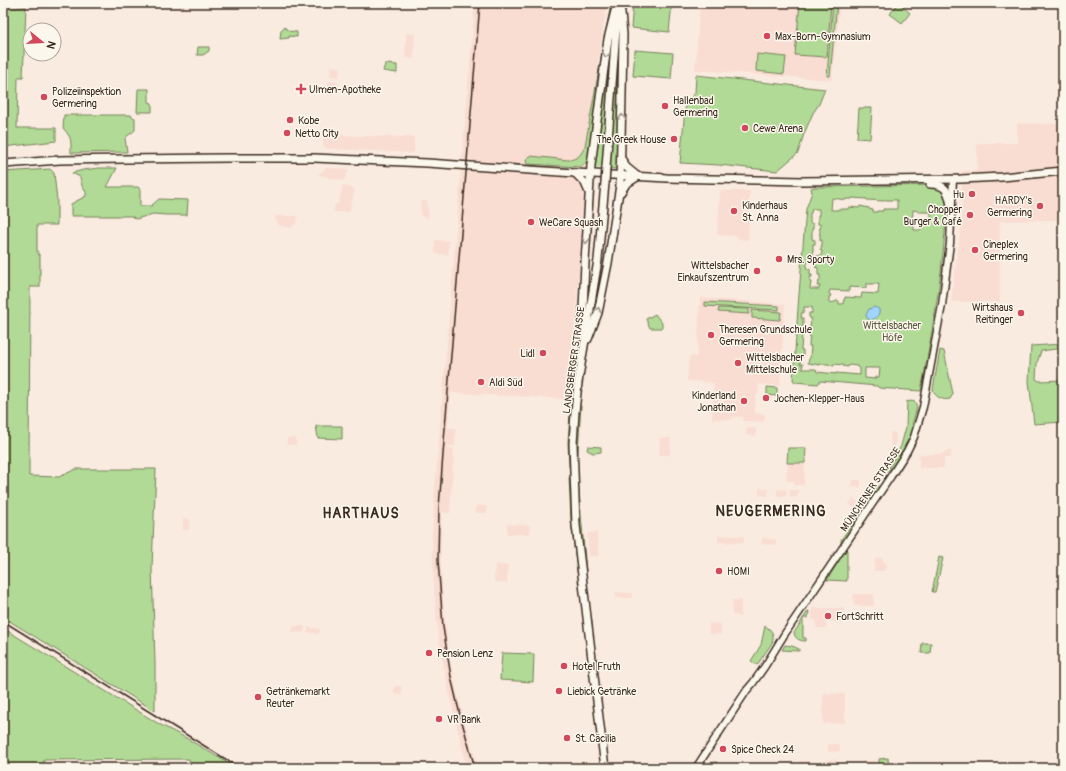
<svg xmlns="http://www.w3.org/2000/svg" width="1066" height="771" font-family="Pangolin,sans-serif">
  <rect width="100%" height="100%" fill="#faebe1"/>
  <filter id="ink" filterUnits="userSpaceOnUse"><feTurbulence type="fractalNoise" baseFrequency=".025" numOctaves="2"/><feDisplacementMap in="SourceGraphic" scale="8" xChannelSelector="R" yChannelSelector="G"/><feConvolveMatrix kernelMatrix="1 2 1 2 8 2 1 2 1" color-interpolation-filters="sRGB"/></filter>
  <g filter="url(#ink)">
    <g fill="#f9ddd3">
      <path d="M475,3H607L599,57L587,156L574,342L567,399L451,393L448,428H456L455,446H446V447L454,449L450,513H442L441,562L444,611L449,655L458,697L478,768H467L449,693L438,636L434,590L432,535L436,475Z"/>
      <path d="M700,3H840L832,80L695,70Z"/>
      <path d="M406,33L415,34L414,59L405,58Z"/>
      <path d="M331,66L340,67L339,77L330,76Z"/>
      <path d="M328,81L338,82L337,91H333V95H327Z"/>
      <path d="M1017,123L1063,124V220L1000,221V302H951L961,226L962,188L961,171H977V143H1017Z"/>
      <path d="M323,135L414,137V153L328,149L323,146Z"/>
      <path d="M326,168L349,169L344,181L318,175Z"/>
      <path d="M343,185L355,189L349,212H333L335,204H338Z"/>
      <path d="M720,191H750L748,240L739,239L736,236L717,235Z"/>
      <path d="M420,201H427L428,212H429L428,218L421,217Z"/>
      <path d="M275,216H298L296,225L293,224L292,228L280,226L275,220Z"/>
      <path d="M435,240L449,241L448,255L435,254Z"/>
      <path d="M700,298L785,304L780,386L759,384L758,395H756L755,413L765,414L764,422L743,421V417H733L732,420L712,419L714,383L687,381L689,356H697Z"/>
      <path d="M746,428H756V436L746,435Z"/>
      <path d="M890,432L896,433V442L892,450H891Z"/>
      <rect x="287" y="438" width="9" height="7"/>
      <path d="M660,438H671L670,455H659Z"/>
      <path d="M944,451H952L950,458H944V468H919V454H943Z"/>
      <path d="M788,463H805L804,485H794V481H786Z"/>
      <path d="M853,480H861V487H850Z"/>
      <path d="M759,488L769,489L768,496L759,495Z"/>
      <path d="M777,489L787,490L786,496H777Z"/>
      <path d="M790,490H799L798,497H790Z"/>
      <path d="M853,498L860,503L856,509L849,504Z"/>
      <rect x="476" y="506" width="11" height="7"/>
      <path d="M183,518L190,519L189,530H183Z"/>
      <path d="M507,524L530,525V534H507Z"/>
      <path d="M597,532L599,556H589L587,533Z"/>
      <path d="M718,535L744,536V543L718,542Z"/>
      <path d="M762,538L776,539V545L761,544Z"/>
      <path d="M875,558H883V562H886V568L885,571H874Z"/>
      <path d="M495,564L508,565L507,583L494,582Z"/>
      <path d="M616,592L632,593V598H616Z"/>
      <path d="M853,594H874V606H854Z"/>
      <path d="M732,600H741V616L732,615Z"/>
      <path d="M812,608H844V622H826V628H816V620H812Z"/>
      <path d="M709,623L721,624V635L709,634Z"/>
      <path d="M293,626H305L304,633L292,632Z"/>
      <path d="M308,627L320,629L319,634L308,633Z"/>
      <path d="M394,686H401L402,695L394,694Z"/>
      <path d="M823,693L845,694V723L823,724Z"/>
      <path d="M828,744H839L840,751L828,752Z"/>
      <path d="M836,759V766H826L825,760Z"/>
      <path d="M876,760V768H864L863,761Z"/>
      <path d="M799,761H809V767L799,768Z"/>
    </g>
    <g fill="#b1da96" stroke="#76825a" fill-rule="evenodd">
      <path d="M611,3H612L603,61L590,153C588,159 586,165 580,167L527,164L526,160L528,157L531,156L568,160C578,159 581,155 585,146Z"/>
      <path d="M633,3H672L669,32L631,28Z"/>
      <path d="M800,3H831L827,57L795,55Z"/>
      <path d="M833,3H837L830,76H827Z"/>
      <path d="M898,3L910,13L902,23L890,14Z"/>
      <path d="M26,7L23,77H18L17,128H56V141L3,147V9Z"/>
      <path d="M284,27L289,31L297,32V37L289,36V38L280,39L281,30Z"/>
      <path d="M613,33L603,168L594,167L610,42Z"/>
      <path d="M620,33L617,169L609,168Z"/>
      <path d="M198,47H209V51L203,55H197Z"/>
      <path d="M635,50L673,53L671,79L633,76Z"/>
      <path d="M757,54L786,57L784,74L756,71Z"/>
      <path d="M385,64L397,65V73L383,71Z"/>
      <path d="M696,75L825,89L819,104L813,113L804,134L798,153L777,171L719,165L680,163L685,109L688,101L695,93Z"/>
      <path d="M138,89H149V102L152,103V112H137Z"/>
      <path d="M859,108H872L870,139L857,138Z"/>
      <path d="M64,115H131L132,117L135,118V130L125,138L127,152L71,153C71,140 72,138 63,128Z"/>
      <path d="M99,168H117L107,187H138L140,189V206H151L159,199L188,200L187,215H166L153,214L136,219L131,216H71V204L86,196V192L82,186L80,177L72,173L83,170Z"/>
      <path d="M50,169L54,173L57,200V225H37V251L40,257V287H30L29,476L59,477L76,469H156L152,567L155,663V711L3,617V172Z"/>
      <path d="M935,185C941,188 944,191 946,198C950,208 946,221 945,231C941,285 931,338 921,391L879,388L877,386L820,381L818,384L795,382L793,380L799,294L806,209L812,192L811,188L816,187ZM832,198L846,200V199H852V198L867,199V200L884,201V200H897V209H883V211H877V212H873V210L869,209V208L860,206L859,208L849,207L848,209H838V210H831ZM812,209H819V215H818V219L817,220L818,221V224L821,225L820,229H819L820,230V233L819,234H820V240H822V245L821,246H822L820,250L822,251L821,256H816L817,262H816V267H815L818,268V275H820V281H818L819,282L817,286H820L819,289H810L811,282H810V277H812V275H810V269H806L808,260H810V256H813V244H815V240L812,239V229H813V224L810,223V213H811ZM913,210L918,211V212H931V221H925V225H923V228H921V230H914V224H912ZM866,284H879L878,294L862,293L861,298L845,297V299H844L843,304H839V301H836L835,302L829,303V297H830L831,295L829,294L830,290L849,291V287L866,288ZM804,307H812V313H809V317L811,318L810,328H809L808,333H810L809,346H811L810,358L809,359L808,363L820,365V364H829V365L834,366V364L843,365V366L848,367L849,365L857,366V367L860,368V375L836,373V374L817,372L816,369H802L803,364H800L801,357H803V350H801L802,334H800L801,327H803V318H801L802,312H804ZM865,368H880L879,377H875V379L865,378Z"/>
      <path d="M705,302L779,306V310L705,306Z"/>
      <path d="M719,308L749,309V314L718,312Z"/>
      <path d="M752,310L781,312L780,320L752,318Z"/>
      <path d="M655,314L662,323V328H650L646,319Z"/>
      <path d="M1063,344V348L1041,351L1037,363L1036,379L1039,381L1063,380V422L1034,424L1029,381L1031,346Z"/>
      <path d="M940,350L944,351L953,394L950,399C943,401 934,397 933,389Z"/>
      <path d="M767,387L777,388V396L767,395Z"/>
      <path d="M907,401L909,402L910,401L915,402L917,407L912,425H914L911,438L905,448L888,476L843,543H841V540L877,486L879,487L889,472L887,471L901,446L906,427Z"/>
      <path d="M579,406H581L577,468V440Z"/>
      <path d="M570,415L569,442L571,467L570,468L569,467L568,442Z"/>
      <path d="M316,426H342V439L318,438Z"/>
      <path d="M588,446L601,447V452L593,453L587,450Z"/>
      <path d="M788,448H806L805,463H787Z"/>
      <path d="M570,477L579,573H578L577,571L571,521L569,478Z"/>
      <path d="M578,480L586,571L584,570L579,520Z"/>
      <path d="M847,548V581L827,580Z"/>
      <path d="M939,557L943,558L935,592H932Z"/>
      <path d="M808,611H809L808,618H803V638H806V641C800,641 795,639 794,633Z"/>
      <path d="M765,626C772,630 775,635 772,643L757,665L751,661L761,645Z"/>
      <path d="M3,628L159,724L188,739L236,768H190L189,759L44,760L43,768H3Z"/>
      <path d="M922,643H931L930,653H921Z"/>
      <path d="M785,645L792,646L799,649V651L782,650Z"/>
      <path d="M502,653L534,654L533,682L500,680Z"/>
      <path d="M888,758L889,768H879V759Z"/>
      <path d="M717,762V766L710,767V768H702L705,763Z"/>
    </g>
    <path fill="#9fd5fe" stroke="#7791a4" d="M874,307L879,309C880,315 876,319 870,320L867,318L866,315L869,309Z"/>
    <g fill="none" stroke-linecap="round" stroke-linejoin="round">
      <g stroke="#3b2a1e" stroke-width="9">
        <path id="tertiary" d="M696,768L747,690L753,683L765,666L784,635L891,476L907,451L914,437L923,407L942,305L950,243L953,179"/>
      </g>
      <g stroke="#3b2a1e" stroke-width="10">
        <g id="secondary">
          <path d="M622,160L626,167L637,176"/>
          <path d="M3,164L60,160L124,159L227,158H314L427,163L575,173L667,178L802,181L961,179L1002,177L1063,171"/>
          <path d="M606,168L617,15"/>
          <path d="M575,173L585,183L588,190"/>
          <path d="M605,183L598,260L578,383L575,412L573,444L576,525L605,768"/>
          <path d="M930,184C949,184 949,195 952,211"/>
          <path d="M621,192L626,184L637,177"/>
          <path d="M582,334L585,262L591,165L608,39L617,3"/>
          <path d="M588,339L598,313L608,263L620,185L622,94L623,34L620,3"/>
        </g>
      </g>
      <use href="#tertiary" stroke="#fbf7ec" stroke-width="6"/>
      <use href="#secondary" stroke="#fbf7ec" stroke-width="7"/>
      <g stroke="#3b2a1e" stroke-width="1.5">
        <path d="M3,621L240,768"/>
        <path d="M475,768L460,715L451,677L443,627L438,560L439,508L445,428L480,3"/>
      </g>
      <g stroke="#3b2a1e" stroke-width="10" stroke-linecap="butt">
        <path id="secondary-bridge" d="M605,183L606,168"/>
      </g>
      <use href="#secondary-bridge" stroke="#fbf7ec" stroke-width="7"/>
    </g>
    <defs><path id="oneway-chevron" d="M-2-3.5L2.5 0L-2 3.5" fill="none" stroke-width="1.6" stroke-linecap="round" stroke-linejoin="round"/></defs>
    <g stroke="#9b9085">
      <use href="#oneway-chevron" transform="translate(606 55) rotate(99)"/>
      <use href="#oneway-chevron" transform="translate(622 117) rotate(-89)"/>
      <use href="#oneway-chevron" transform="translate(586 241) rotate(93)"/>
      <use href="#oneway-chevron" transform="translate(598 310) rotate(-76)"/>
    </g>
  </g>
  <g fill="#d1495b" stroke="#fbf7ec" stroke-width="1.5">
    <circle cx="767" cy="36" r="4"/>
    <path d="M299 83h4v4h4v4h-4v4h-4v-4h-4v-4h4z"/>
    <circle cx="44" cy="97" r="4"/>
    <circle cx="665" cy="106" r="4"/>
    <circle cx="290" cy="120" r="4"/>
    <circle cx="745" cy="128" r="4"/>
    <circle cx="287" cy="133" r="4"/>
    <circle cx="674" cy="139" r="4"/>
    <circle cx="972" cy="194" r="4"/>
    <circle cx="1040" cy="206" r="4"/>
    <circle cx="734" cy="211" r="4"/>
    <circle cx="970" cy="215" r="4"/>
    <circle cx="531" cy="222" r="4"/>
    <circle cx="975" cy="250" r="4"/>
    <circle cx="779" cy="259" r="4"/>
    <circle cx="757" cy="271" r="4"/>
    <circle cx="1021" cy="313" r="4"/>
    <circle cx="711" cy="335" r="4"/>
    <circle cx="543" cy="353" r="4"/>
    <circle cx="738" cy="363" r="4"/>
    <circle cx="481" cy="382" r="4"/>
    <circle cx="766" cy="398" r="4"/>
    <circle cx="744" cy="401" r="4"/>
    <circle cx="719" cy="571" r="4"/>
    <circle cx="828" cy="616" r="4"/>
    <circle cx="429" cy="653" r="4"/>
    <circle cx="564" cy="666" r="4"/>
    <circle cx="559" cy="691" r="4"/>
    <circle cx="258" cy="697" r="4"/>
    <circle cx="439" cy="719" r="4"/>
    <circle cx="567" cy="738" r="4"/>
    <circle cx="723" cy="749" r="4"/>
  </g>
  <g text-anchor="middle" stroke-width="3" stroke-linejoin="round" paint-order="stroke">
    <g font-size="10" fill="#3b2a1e" stroke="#fbf7ec" text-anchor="start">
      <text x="775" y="40">Max-Born-Gymnasium</text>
      <text x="309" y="93">Ulmen-Apotheke</text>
      <text x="52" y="95">Polizeiinspektion<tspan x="52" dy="12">Germering</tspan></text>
      <text x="673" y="104">Hallenbad<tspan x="673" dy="12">Germering</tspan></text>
      <text x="298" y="124">Kobe</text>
      <text x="753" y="132">Cewe Arena</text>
      <text x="295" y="137">Netto City</text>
      <text x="666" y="143" text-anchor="end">The Greek House</text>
      <text x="964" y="198" text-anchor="end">Hu</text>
      <text x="1032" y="204" text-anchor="end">HARDY's<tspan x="1032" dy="12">Germering</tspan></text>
      <text x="742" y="209">Kinderhaus<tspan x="742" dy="12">St. Anna</tspan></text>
      <text x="962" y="213" text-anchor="end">Chopper<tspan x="962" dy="12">Burger &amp; Café</tspan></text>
      <text x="539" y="226">WeCare Squash</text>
      <text x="983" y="248">Cineplex<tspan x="983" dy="12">Germering</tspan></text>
      <text x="787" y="263">Mrs. Sporty</text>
      <text x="749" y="269" text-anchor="end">Wittelsbacher<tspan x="749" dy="12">Einkaufszentrum</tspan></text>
      <text x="1013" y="311" text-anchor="end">Wirtshaus<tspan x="1013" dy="12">Reitinger</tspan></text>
      <text x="719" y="333">Theresen Grundschule<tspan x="719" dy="12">Germering</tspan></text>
      <text x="535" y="357" text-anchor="end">Lidl</text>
      <text x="746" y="361">Wittelsbacher<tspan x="746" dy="12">Mittelschule</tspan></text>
      <text x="489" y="386">Aldi Süd</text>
      <text x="736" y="399" text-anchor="end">Kinderland<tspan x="736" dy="12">Jonathan</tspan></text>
      <text x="774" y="402">Jochen-Klepper-Haus</text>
      <text x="727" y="575">HOMI</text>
      <text x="836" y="620">FortSchritt</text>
      <text x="437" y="657">Pension Lenz</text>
      <text x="572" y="670">Hotel Fruth</text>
      <text x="266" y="695">Getränkemarkt<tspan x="266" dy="12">Reuter</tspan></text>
      <text x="567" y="695">Liebick Getränke</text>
      <text x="447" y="723">VR Bank</text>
      <text x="575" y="742">St. Cäcilia</text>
      <text x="731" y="753">Spice Check 24</text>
    </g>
    <g font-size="10" fill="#58563c" stroke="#fbf7ec">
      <text x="892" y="329">Wittelsbacher<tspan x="892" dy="12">Höfe</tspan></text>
    </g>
    <g font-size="10" fill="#3b2a1e" stroke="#fbf7ec">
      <text transform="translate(573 360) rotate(-82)" y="4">LANDSBERGER STRASSE</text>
      <text transform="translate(870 489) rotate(-56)" y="4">MÜNCHENER STRASSE</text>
    </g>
    <g font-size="14" font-weight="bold" letter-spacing="1" fill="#3b2a1e" stroke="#fbf7ec">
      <text x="771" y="516">NEUGERMERING</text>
      <text x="361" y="518">HARTHAUS</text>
    </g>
  </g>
  <rect width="1066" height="771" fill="none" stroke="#fbf7ec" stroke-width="16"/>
  <rect x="8" y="8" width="1050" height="755" fill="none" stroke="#3b2a1e" stroke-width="1.5" filter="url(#ink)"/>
  <g transform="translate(42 42) rotate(108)"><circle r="19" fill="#fbf7ec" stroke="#aea59a"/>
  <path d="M0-3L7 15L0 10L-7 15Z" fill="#d1495b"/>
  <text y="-6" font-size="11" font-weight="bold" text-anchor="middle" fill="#3b2a1e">N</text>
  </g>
</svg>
